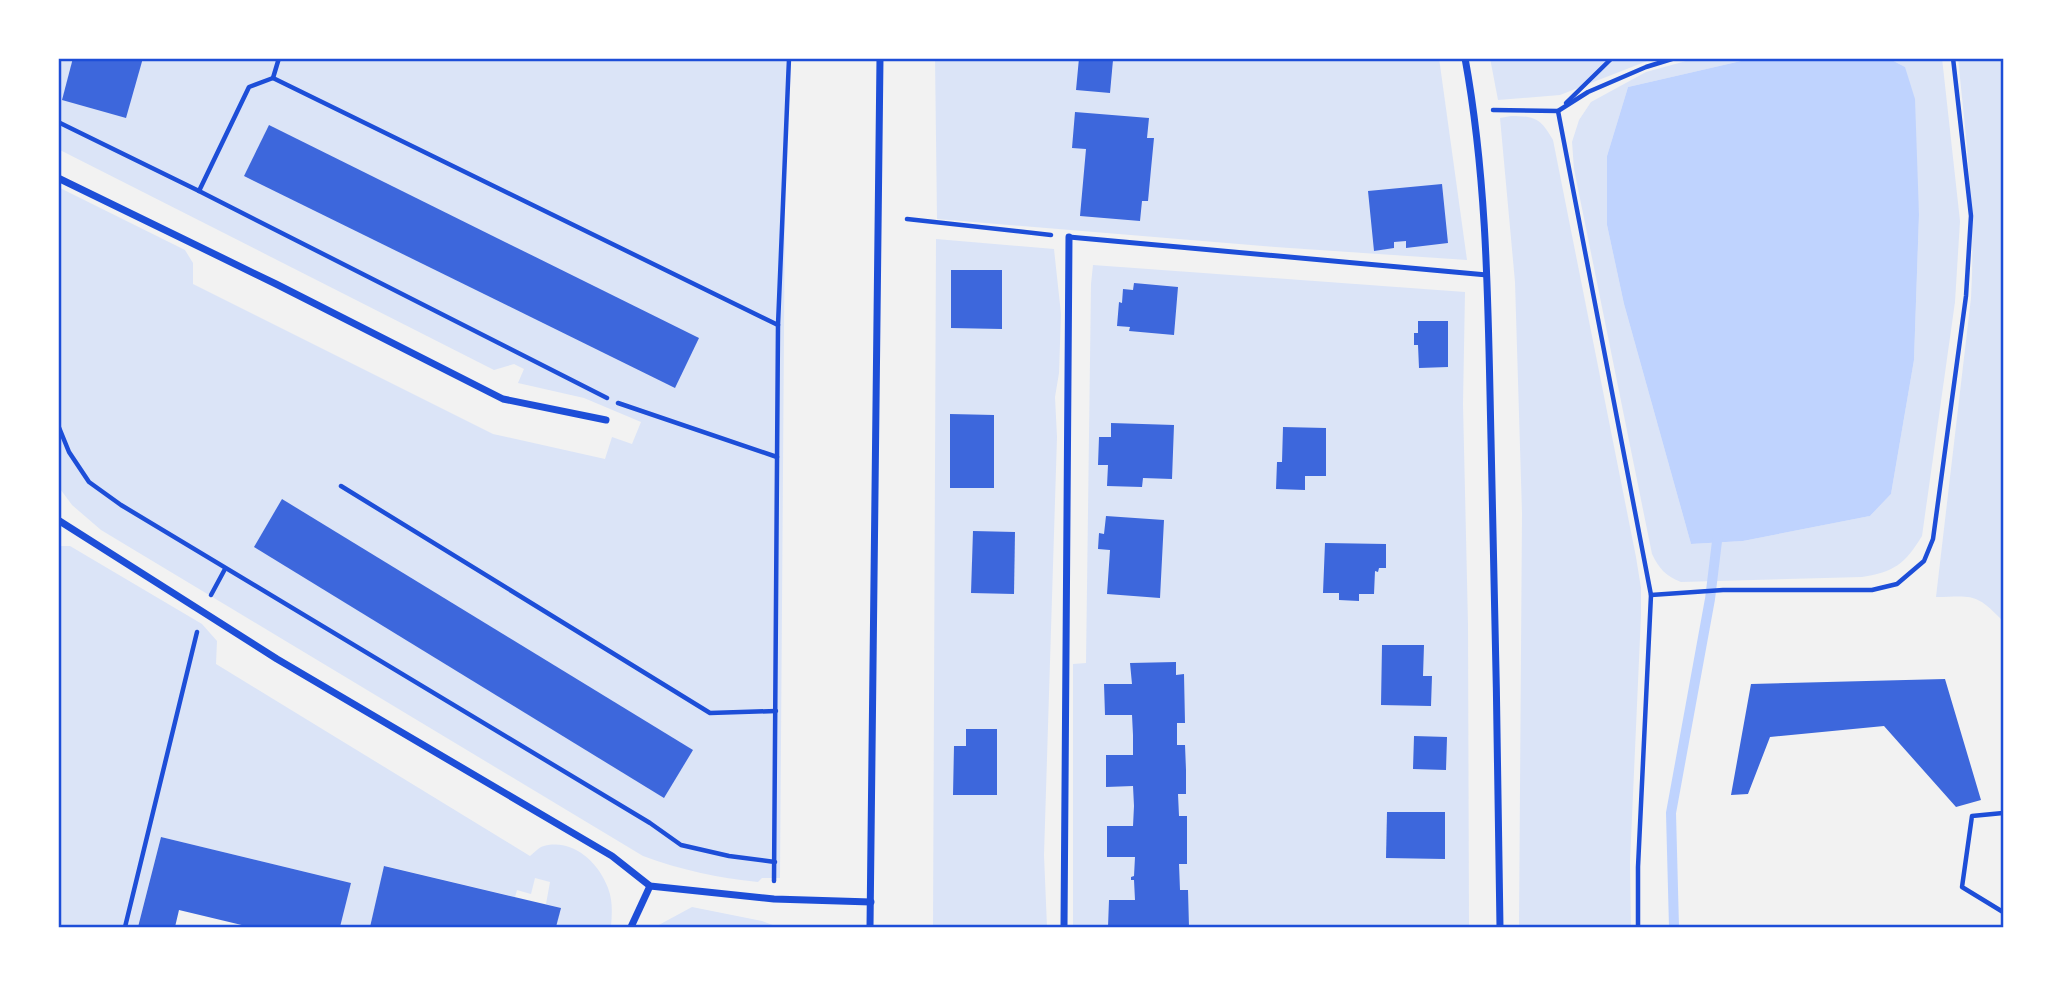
<svg xmlns="http://www.w3.org/2000/svg" width="2061" height="985" font-family="'Public Sans',sans-serif">
  <rect width="100%" height="100%" fill="#f2f2f2"/>
  <g fill="#dbe4f7">
    <path d="M58,58H786L780,878H762L758,882C718,878 681,870 643,856L101,530L72,505L58,486V187L185,250L193,263V284L493,434L605,459L612,437L632,444L641,422L584,398L518,383L524,369L514,364L494,370L58,149Z"/>
    <path d="M935,58H1439L1467,260L1275,247L937,219Z"/>
    <path d="M1490,58H1655L1560,95L1498,100Z"/>
    <path d="M1697,58H1754L1628,87L1607,156V225L1624,304L1691,544L1743,541L1870,516L1891,494L1914,360L1919,215L1905,67L1888,58H1942L1960,221L1955,302L1922,536C1905,564 1894,572 1862,577L1681,582C1666,576 1659,569 1652,554L1574,169L1572,142L1579,120L1591,102L1646,72Z"/>
    <path d="M1958,58H2003V621C1976,593 1974,596 1936,597L1971,298C1976,217 1966,138 1958,58Z"/>
    <path d="M1511,116C1536,116 1541,119 1553,140L1636,557L1641,588V615L1630,862L1631,927H1519L1522,513L1515,282L1500,118Z"/>
    <path d="M936,239L1054,249L1061,314L1059,373L1055,397L1057,437L1044,855L1047,927H933Z"/>
    <path d="M1093,265L1465,292L1463,404L1468,624L1469,927H1073V664L1086,663L1091,284Z"/>
    <path d="M58,546H70L202,624L217,641L216,664L530,856C534,853 539,847 544,846C573,838 599,863 608,888C613,901 612,914 611,927H556L560,908L546,904L550,882L535,878L531,894L517,890L515,897L385,866L370,927H340L351,883L161,837L138,927H58Z"/>
    <path d="M692,907L762,921L778,927H655Z"/>
  </g>
  <path fill="#bfd3fe" d="M1754,58H1888L1905,67L1915,99L1919,215L1914,360L1891,494L1870,516L1743,541L1691,544L1624,304L1607,225V156L1628,87Z"/>
  <g fill="none" stroke-linecap="round" stroke-linejoin="round">
    <path stroke="#bfd3fe" stroke-width="10" d="M1674,927L1671,813L1710,599L1718,533"/>
  </g>
  <g fill="#3d67dc">
    <path d="M73,58H143L126,118L62,100Z"/>
    <path d="M1079,58L1113,60L1110,93L1076,90Z"/>
    <path d="M1075,112L1149,118L1147,138H1154L1151,169L1148,201H1142L1140,221L1080,216L1086,149L1072,148Z"/>
    <path d="M269,125L699,338L675,388L244,176Z"/>
    <path d="M1442,184L1448,243L1406,248V241L1394,242V248L1374,251L1368,191Z"/>
    <path d="M951,270H1002V329L951,328Z"/>
    <path d="M1134,283L1178,287L1174,335L1129,331L1130,327L1117,326L1119,302L1122,303L1123,289L1133,290Z"/>
    <path d="M1418,321H1448V367L1419,368L1418,345H1414V333H1418Z"/>
    <path d="M950,414L994,415V488H950Z"/>
    <path d="M1111,423L1174,425L1172,479L1143,478L1142,487L1107,486L1108,465H1098L1099,437H1111Z"/>
    <path d="M1283,427L1326,428V476H1305V490L1276,489L1277,462H1282Z"/>
    <path d="M282,499L693,750L664,798L254,547Z"/>
    <path d="M1106,516L1164,520L1160,598L1107,594L1110,550L1098,549L1099,533L1104,534Z"/>
    <path d="M973,531L1015,532L1014,594L971,593Z"/>
    <path d="M1325,543L1386,544V568H1379L1378,572L1375,571L1374,594H1359V601L1339,600V593H1323Z"/>
    <path d="M1382,645H1424L1423,676H1432L1431,706L1381,705Z"/>
    <path d="M1176,662V675L1184,674L1185,723H1177V745H1185L1186,770V794H1178L1179,816H1187V864H1179L1180,890H1188L1189,927H1108L1109,900H1135L1134,880H1131V877L1134,876L1135,857H1107V826H1133L1134,806L1133,786L1106,787V755H1133V735L1132,715H1105L1104,684H1132L1130,663Z"/>
    <path d="M1945,679L1981,800L1956,807L1884,726L1770,737L1748,794L1731,795L1751,684Z"/>
    <path d="M966,729H997V795H953L954,746H966Z"/>
    <path d="M1414,736L1447,737L1446,770L1413,769Z"/>
    <path d="M1387,812H1445V859L1386,858Z"/>
    <path d="M161,837L351,883L340,927H250L179,910L175,927H138Z"/>
    <path d="M384,866L561,908L556,927H370Z"/>
  </g>
  <g fill="none" stroke-linecap="round" stroke-linejoin="round">
    <g stroke="#1d4ed8" stroke-width="4.5">
      <path d="M273,78L279,58"/>
      <path d="M1566,103L1612,58"/>
      <path d="M1493,110L1558,111L1588,92L1646,67L1675,58"/>
      <path d="M1558,111L1651,595L1638,867V927"/>
      <path d="M58,122L199,191L249,87L273,78L778,325"/>
      <path d="M199,191L607,398"/>
      <path d="M907,219L1051,235"/>
      <path d="M618,403L777,457"/>
      <path d="M58,425L69,452L89,482L121,505L650,823L681,845L729,856L775,862"/>
      <path d="M341,486L710,713L776,711"/>
      <path d="M211,595L225,569"/>
      <path d="M1651,595L1723,590H1872L1897,584L1924,561L1933,539L1966,296L1971,216L1953,58"/>
      <path d="M2003,813L1972,816L1962,887L2003,912"/>
      <path d="M774,881L778,325L789,58"/>
      <path d="M125,927L197,632"/>
    </g>
    <path stroke="#1d4ed8" stroke-width="5" d="M1069,237L1487,275"/>
    <g stroke="#1d4ed8" stroke-width="7">
      <path d="M1465,58C1488,184 1488,311 1491,439C1495,602 1498,764 1500,927"/>
      <path d="M58,178L276,284L503,399L606,420"/>
      <path d="M58,520L277,659L612,856L650,886L774,899L871,902"/>
      <path d="M631,927L650,886"/>
      <path d="M870,927L880,58"/>
      <path d="M1064,927L1069,237"/>
    </g>
  </g>
  <rect width="2061" height="985" fill="none" stroke="#ffffff" stroke-width="119"/>
  <rect x="60" y="60" width="1942" height="866" fill="none" stroke="#1d4ed8" stroke-width="2.5"/>
</svg>
